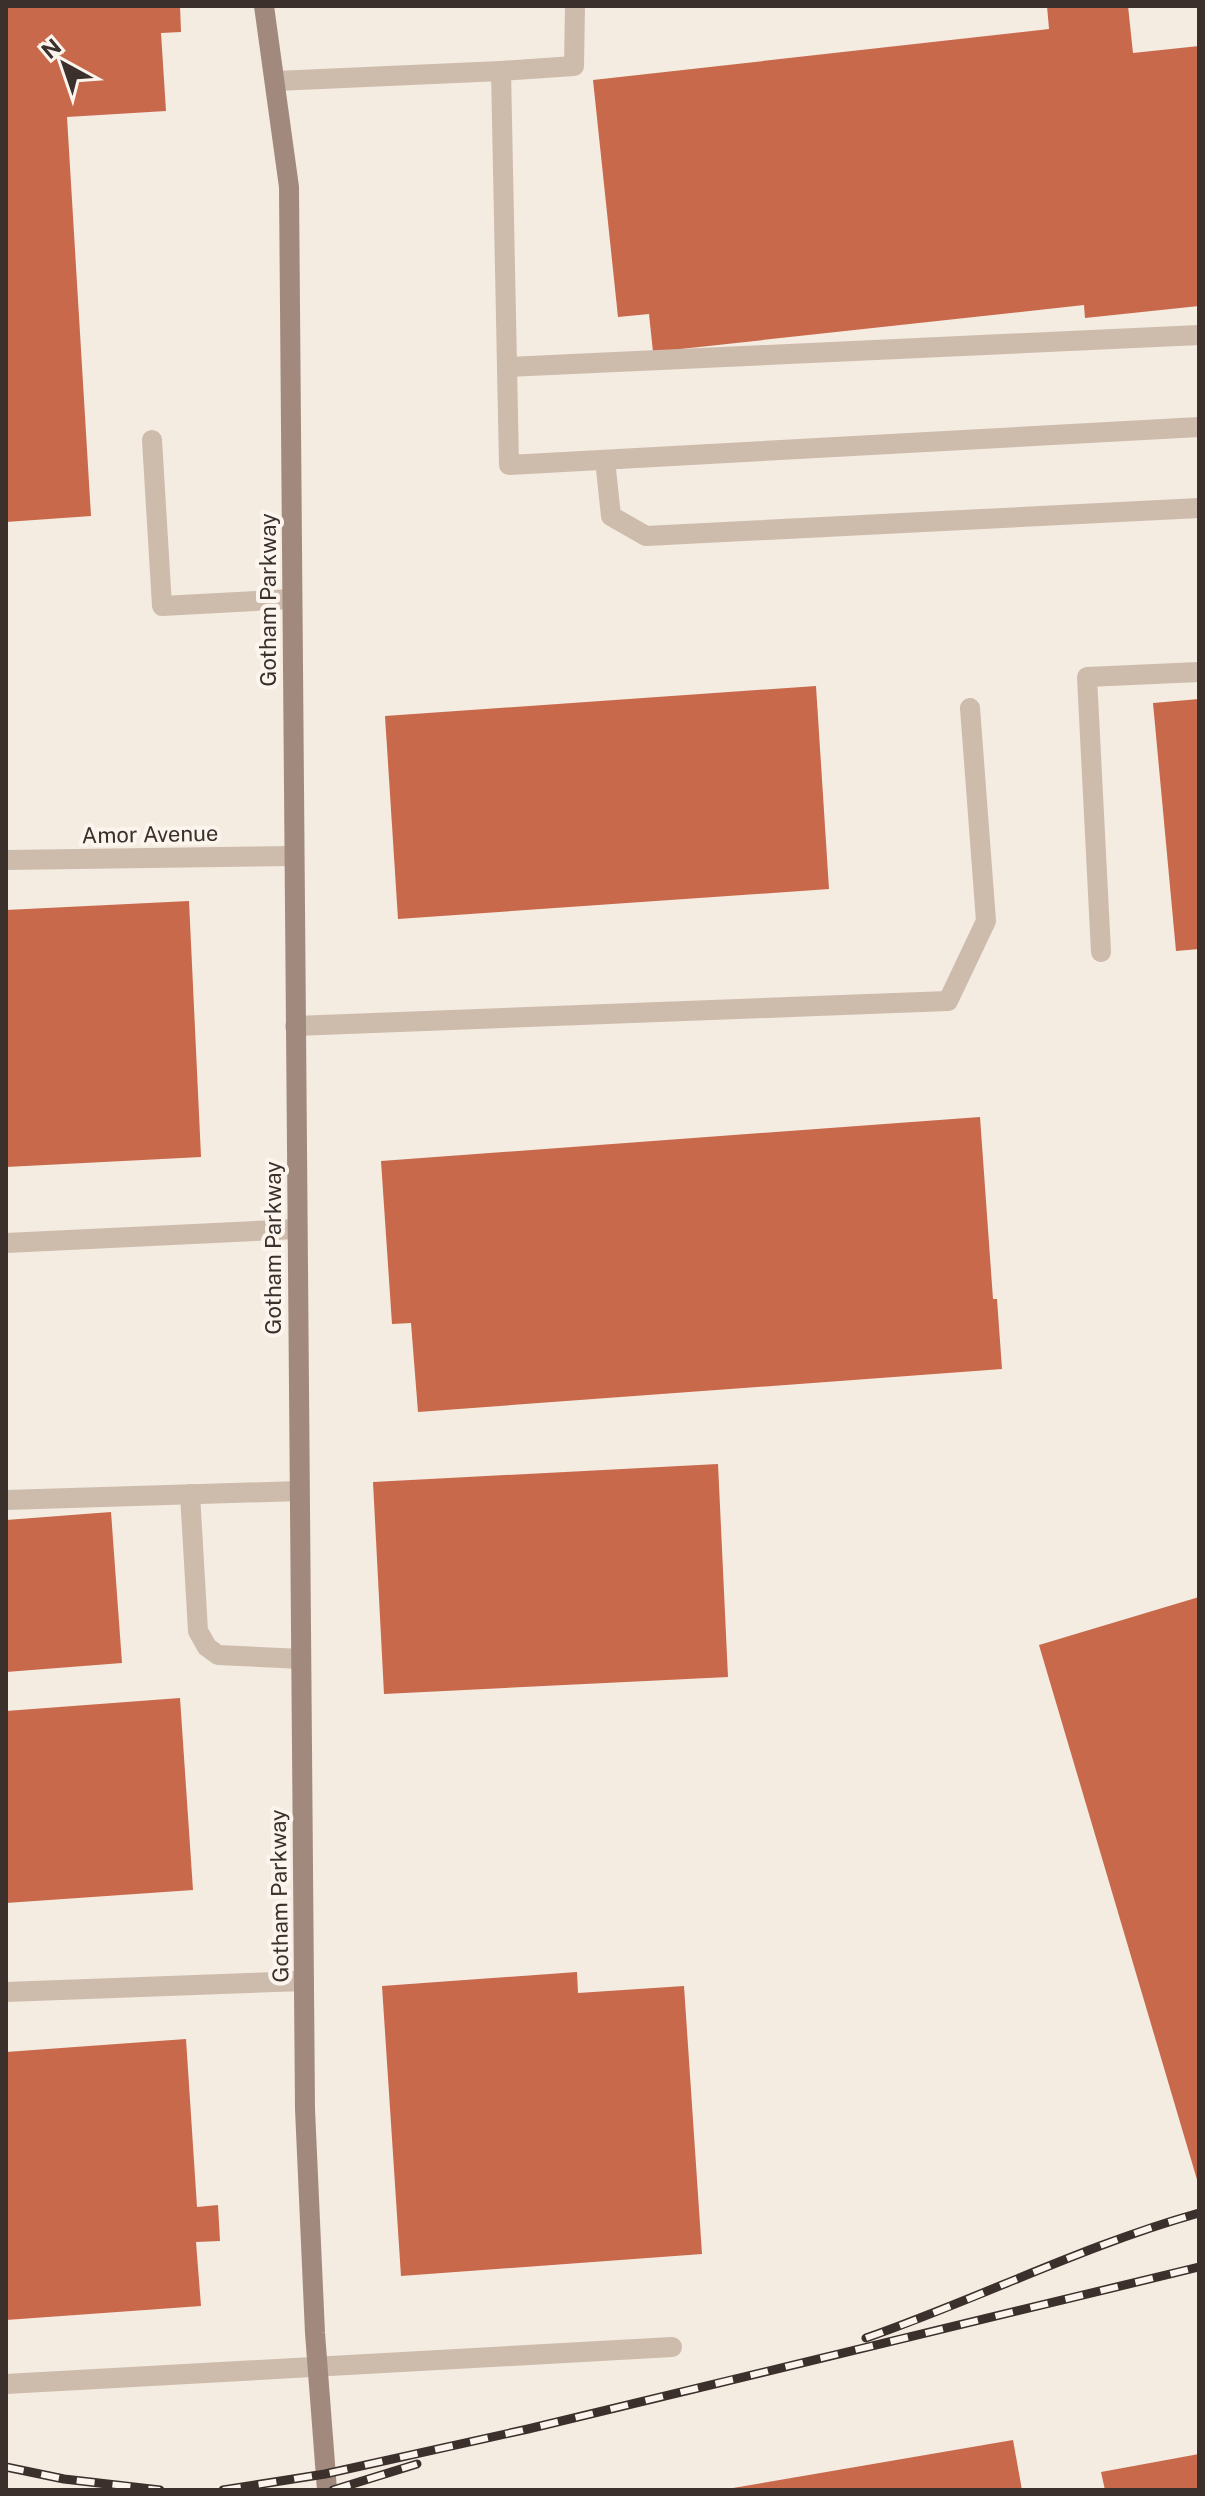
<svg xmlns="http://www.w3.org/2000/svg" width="1205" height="2496" font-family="'Public Sans',sans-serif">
  <rect width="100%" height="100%" fill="#f4ebe1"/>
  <g fill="#c8694b">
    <path d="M6,6H180L181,32L161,33L166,111L67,117L91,516L6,522Z"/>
    <path d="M1047,6H1128L1133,53L1199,46V306L1085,318L1084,305L653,352L649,314L618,317L593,80L1049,29Z"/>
    <path d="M816,686L829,889L398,919L385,716Z"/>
    <path d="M1199,699V949L1176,951L1153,703Z"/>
    <path d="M189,901L201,1157L6,1167V910Z"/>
    <path d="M980,1117L993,1299H997L1002,1369L418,1412L411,1323L392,1324L381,1161Z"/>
    <path d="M718,1464L728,1677L384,1694L373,1482Z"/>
    <path d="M111,1512L122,1663L6,1672V1520Z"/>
    <path d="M1199,1597V2182L1198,2183L1039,1645Z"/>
    <path d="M180,1698L193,1890L6,1903V1711Z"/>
    <path d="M577,1972L578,1993L684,1986L702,2254L401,2276L382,1986Z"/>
    <path d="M186,2039L197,2207L218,2205L220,2241L196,2242L201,2306L6,2320V2052Z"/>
    <path d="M1013,2440L1022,2490H733V2488Z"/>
    <path d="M1199,2454V2490H1105L1101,2472Z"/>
  </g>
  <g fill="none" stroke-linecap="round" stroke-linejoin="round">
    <g stroke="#cdbbac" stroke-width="20">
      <path d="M501,71L574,66L575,6"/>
      <path d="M276,81L501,71L509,465L1199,427"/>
      <path d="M507,367L1199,335"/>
      <path d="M152,440L162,606L292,599"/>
      <path d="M605,460L611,516L646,536L1199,508"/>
      <path d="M1101,952L1087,677L1199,672"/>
      <path d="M295,1026L948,1001L986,921L970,708"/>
      <path d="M6,1243L297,1229"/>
      <path d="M190,1494L198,1631L207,1647L218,1655L301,1659"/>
      <path d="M6,1500L299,1491"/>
      <path d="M6,1992L304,1981"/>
      <path d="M6,2384L672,2347"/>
    </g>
    <path stroke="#cdbbac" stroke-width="20" d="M6,860L294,856"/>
    <path stroke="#a18a7d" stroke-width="20" d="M264,6L289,187L305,2109L315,2333L327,2490"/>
    <g stroke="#3b302b" stroke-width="9">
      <g id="rail">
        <path d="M866,2338C978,2299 1085,2245 1199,2213"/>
        <path d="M6,2467L64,2479L160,2490"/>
        <path d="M223,2490L325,2474L528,2429L1199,2267"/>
        <path d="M333,2490L417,2464"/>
      </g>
    </g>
    <use href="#rail" stroke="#fbf5ee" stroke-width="6" stroke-dasharray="18" stroke-linecap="butt"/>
  </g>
  <g text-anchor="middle" stroke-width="8" stroke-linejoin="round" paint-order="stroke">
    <g font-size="22" fill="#3b302b" stroke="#fbf5ee">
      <text transform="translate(268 600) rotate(-90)" y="8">Gotham Parkway</text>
      <text transform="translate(150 834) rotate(-1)" y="8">Amor Avenue</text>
      <text transform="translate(273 1248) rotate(-90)" y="8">Gotham Parkway</text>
      <text transform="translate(279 1896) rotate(-91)" y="8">Gotham Parkway</text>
    </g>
  </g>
  <rect width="1205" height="2496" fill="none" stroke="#3b302b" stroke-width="16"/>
  <g transform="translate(64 64) rotate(320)" stroke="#fbf5ee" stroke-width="6" paint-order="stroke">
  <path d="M0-6L14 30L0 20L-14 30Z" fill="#3b302b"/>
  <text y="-12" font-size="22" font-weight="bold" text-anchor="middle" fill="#3b302b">N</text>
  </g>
</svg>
